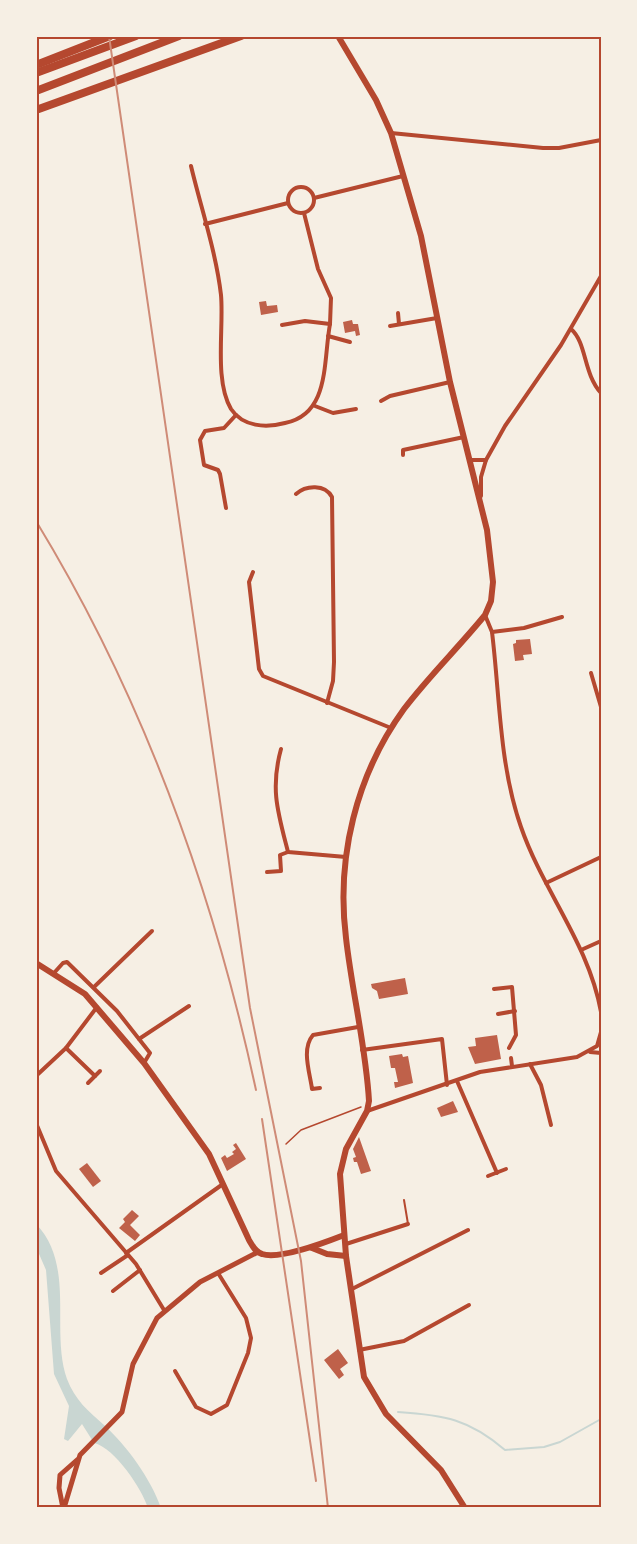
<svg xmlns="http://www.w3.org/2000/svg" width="637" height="1544" font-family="Cabin,sans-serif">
  <rect width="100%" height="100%" fill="#f6efe4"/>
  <path fill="#c9d6d2" d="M36,1224C76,1265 50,1331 67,1379C75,1400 88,1411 104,1425C127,1446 151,1479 161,1508H148C142,1489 115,1448 94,1443L82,1424L68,1441L64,1439L69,1406L54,1374L46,1270L36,1247Z"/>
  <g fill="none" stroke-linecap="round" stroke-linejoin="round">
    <g stroke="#c9d6d2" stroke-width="2">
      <path d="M398,1412C444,1415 469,1419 505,1450L544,1447L560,1442L601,1419"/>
      <path d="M161,1506L166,1508"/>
    </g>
  </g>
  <g fill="#bf614a">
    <path d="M266,301L267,306L277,305L278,312L261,315L259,302Z"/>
    <path d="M352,320L353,324H358L360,335L356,336L355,331L345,333L343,322Z"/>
    <path d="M530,639L532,654L523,655L524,660L515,661L513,644L516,643V640Z"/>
    <path d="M405,978L408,994L379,999L377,991L372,988L371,984Z"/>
    <path d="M497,1035L501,1059L475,1064L468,1047L476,1046L475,1038Z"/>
    <path d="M402,1054L403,1057L408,1056L413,1083L395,1088L394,1082H398L395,1068H391L389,1056Z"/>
    <path d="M453,1101L458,1112L441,1117L437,1108Z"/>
    <path d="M359,1137L371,1171L361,1174L357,1162H354L353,1158L356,1157L353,1149Z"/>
    <path d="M236,1143L246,1159L227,1171L221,1158L225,1155L227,1158L234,1154L232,1152L236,1149L233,1145Z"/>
    <path d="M87,1163L101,1181L93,1187L79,1169Z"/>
    <path d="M132,1210L139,1216L130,1225L140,1235L135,1241L119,1228L125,1222L123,1219Z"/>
    <path d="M338,1349L348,1363L340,1369L344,1375L339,1379L324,1360Z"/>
  </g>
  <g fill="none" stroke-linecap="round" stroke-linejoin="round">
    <path stroke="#b5482f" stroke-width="1.5" d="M286,1144L301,1130L361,1107"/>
    <path stroke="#b5482f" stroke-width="2" d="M404,1200L408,1224"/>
    <g stroke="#b5482f" stroke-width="4">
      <path d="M391,133L543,148H559L601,140"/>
      <path d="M191,166C201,208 216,252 221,295C224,328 214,380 231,409C243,427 266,428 285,423C330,414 323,362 330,324"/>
      <circle cx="301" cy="200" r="13"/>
      <path d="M314,198L403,176"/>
      <path d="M205,224L288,203"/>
      <path d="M398,313L399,324"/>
      <path d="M282,325L305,321L330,324L331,298L318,269L304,213"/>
      <path d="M390,326L437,318"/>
      <path d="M571,329C587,343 583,373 601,393"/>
      <path d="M328,336L350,342"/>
      <path d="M381,401L390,396L450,382"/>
      <path d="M315,406L333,413L356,409"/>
      <path d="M403,455V450L464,437"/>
      <path d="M470,460H486"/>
      <path d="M296,494C306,485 325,484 332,497L334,662L333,681L327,703"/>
      <path d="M481,496V477L486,460L505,426L561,345L601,276"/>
      <path d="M226,508L220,474L218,470L204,465L200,440L205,431L224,428L236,415"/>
      <path d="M253,572L249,582L259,669L263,676L391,728"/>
      <path d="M485,615L492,632C500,697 499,764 521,827C543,891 589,944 601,1012"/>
      <path d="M492,632L524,628L562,617"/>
      <path d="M591,673L601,707"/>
      <path d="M281,749C270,789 278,813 288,852L346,857"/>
      <path d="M267,872L281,871L280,855L288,852"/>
      <path d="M546,883L601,857"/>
      <path d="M581,950L601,941"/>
      <path d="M54,973L63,963L67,962L117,1011L150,1053L144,1063"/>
      <path d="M94,987L152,931"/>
      <path d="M494,989L512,987L516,1035L509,1048"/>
      <path d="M498,1014L515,1011"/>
      <path d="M139,1039L189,1006"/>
      <path d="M66,1048L95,1076"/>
      <path d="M362,1050L442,1039L447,1085"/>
      <path d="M590,1052L601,1053"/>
      <path d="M511,1058L512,1066"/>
      <path d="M530,1064L541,1085L551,1125"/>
      <path d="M36,1076L66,1048L97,1007"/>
      <path d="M457,1081L497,1173"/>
      <path d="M88,1083L100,1071"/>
      <path d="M320,1088L312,1089C310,1073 301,1049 313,1035L358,1027"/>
      <path d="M367,1111L480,1072L577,1057L597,1046L601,1032"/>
      <path d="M36,1123L56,1171L136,1264L164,1310"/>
      <path d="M488,1176L506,1169"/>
      <path d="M346,1244L408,1224"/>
      <path d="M126,1253L223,1184"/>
      <path d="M101,1273L128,1255"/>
      <path d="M352,1289L468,1230"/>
      <path d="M113,1291L140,1270"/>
      <path d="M359,1350L404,1341L469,1305"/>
      <path d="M175,1371L196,1407L211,1414L227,1405L248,1353L251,1338L246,1318L218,1273"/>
    </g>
    <g stroke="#b5482f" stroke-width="5">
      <path d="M63,1508L59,1488L60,1475L77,1460"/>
      <path d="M64,1508L80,1455L122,1412L133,1364L157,1318L200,1282L258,1252"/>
    </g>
    <g stroke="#b5482f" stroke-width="6">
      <path d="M338,36L376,100L391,133L421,236L450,382L487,530L493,582L491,601L485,615C459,647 429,676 404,709C356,775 336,858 346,938C352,992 366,1047 369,1101L367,1111L346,1149L340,1174L346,1256L364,1377L386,1414L441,1470L465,1508"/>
      <path d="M36,963L85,994L144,1063L209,1154L249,1240C252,1245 255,1252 262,1254C280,1260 326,1242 344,1235"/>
      <path d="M312,1248L327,1254L346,1256"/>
    </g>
    <g stroke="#b5482f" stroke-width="8">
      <path d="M36,65L110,36"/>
      <path d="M36,73L136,36"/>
      <path d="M36,91L179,36"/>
      <path d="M36,110L241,36"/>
    </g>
    <g stroke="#cf8b77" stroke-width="2">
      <path d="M109,36L250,1008L301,1261L328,1508"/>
      <path d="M36,521C142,695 213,891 256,1090"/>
      <path d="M262,1119L316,1481"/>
    </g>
  </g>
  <rect width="637" height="1544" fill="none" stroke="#f6efe4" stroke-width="75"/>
  <rect x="38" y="38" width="562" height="1468" fill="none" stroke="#b5482f" stroke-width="2"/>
</svg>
